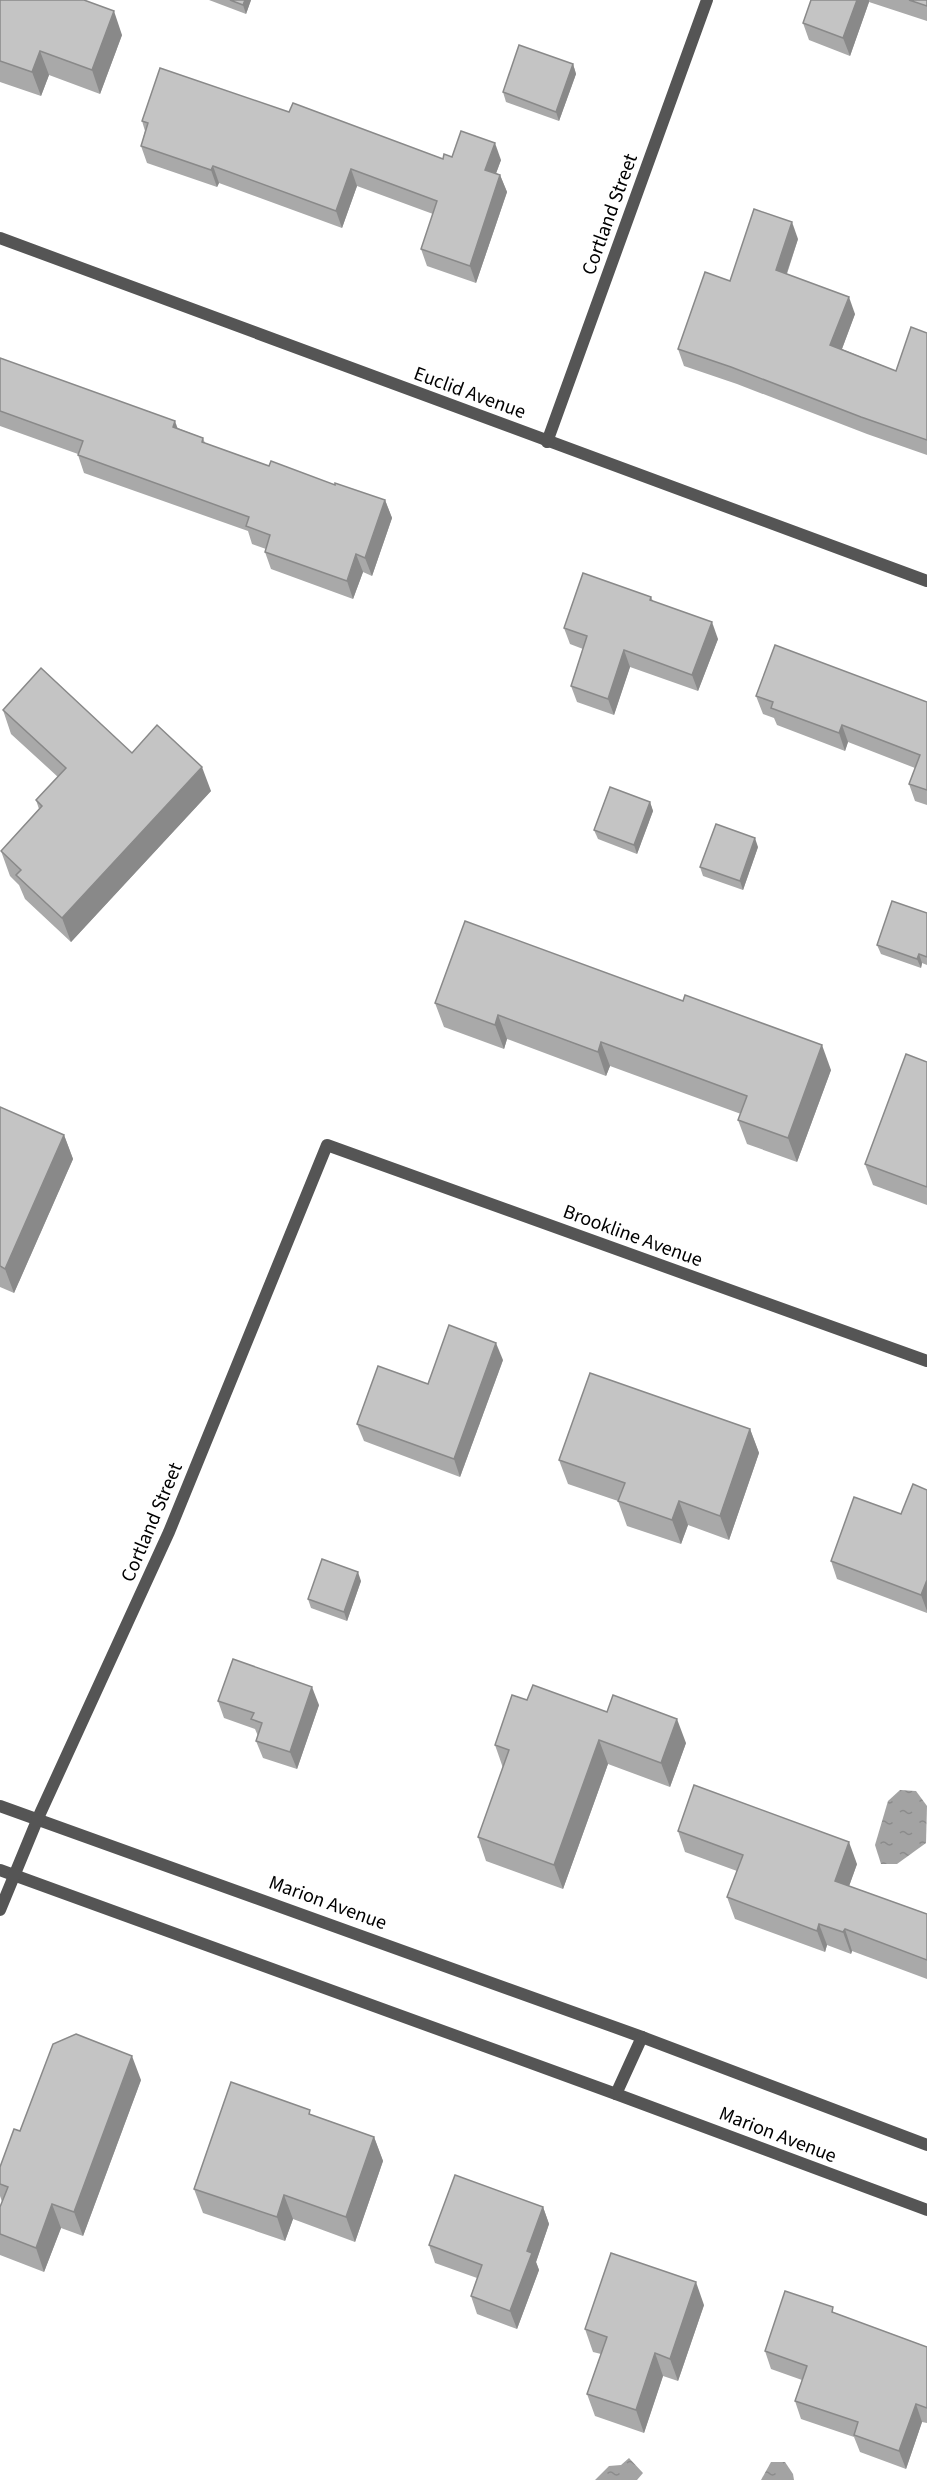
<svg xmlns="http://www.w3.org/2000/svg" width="927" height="2480" font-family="'Source Sans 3',sans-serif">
  <defs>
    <pattern id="water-ripples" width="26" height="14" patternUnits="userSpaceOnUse" patternTransform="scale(1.5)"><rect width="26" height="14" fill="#a3a3a3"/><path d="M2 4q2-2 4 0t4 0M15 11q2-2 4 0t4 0" fill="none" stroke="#8b8b8b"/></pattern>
  </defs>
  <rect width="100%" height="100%" fill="#fff"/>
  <g fill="url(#water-ripples)">
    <path d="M900,1790L916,1791L927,1806L926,1843L897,1864H881L875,1845L888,1801Z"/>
    <path d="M629,2458L643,2473L637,2480H595L609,2466L621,2465Z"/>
    <path d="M771,2462H785L793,2474L794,2480H761Z"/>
  </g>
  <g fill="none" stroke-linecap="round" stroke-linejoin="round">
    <g stroke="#555" stroke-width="12">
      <path d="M0,238L927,581"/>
      <path d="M547,442L707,0"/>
      <path d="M0,1806L642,2037L927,2145"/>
      <path d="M0,1870L616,2094L927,2210"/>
      <path d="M0,1910L38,1818L169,1532L327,1145L927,1361"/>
      <path d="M616,2094L642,2037"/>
    </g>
  </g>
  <g fill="#a9a9a9">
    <path d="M0,0L122,35L100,94L49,75L41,96L0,82Z"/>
    <path d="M209,0H251L246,14Z"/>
    <path d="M811,0H927V21L869,2L850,56L809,40L803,23Z"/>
    <path d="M573,64L576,74L559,121L506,102L503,92Z"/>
    <path d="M289,112L443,159L452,157L501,160L496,173L500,175L507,192L476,283L427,266L421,249L433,214L357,186L342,228L219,183L217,187L147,163L141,146L145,131L142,121Z"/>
    <path d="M798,239L787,274L855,314L842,349L896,371L927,333V455L867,434L737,384L684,366L678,349L730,281Z"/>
    <path d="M0,358L203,438L205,443L269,466L385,500L392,518L372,576L363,572L353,599L271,569L265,552L266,549L252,544L248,531L84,473L78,455V454L0,426Z"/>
    <path d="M651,597L653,601L718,639L698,691L630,667L614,715L577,702L571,686L583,649L570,644L564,628Z"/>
    <path d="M756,696L927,702V805L915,801L909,784L915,768L848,742L845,751L777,725L774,718L763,714Z"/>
    <path d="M3,710L132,753L211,791L71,942L25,899L19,885L10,876L1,851L39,809L36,800L58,777L11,734Z"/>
    <path d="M650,802L653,811L637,854L598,839L594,830Z"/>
    <path d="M758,847L743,890L703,876L700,867Z"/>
    <path d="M927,913V965L922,963L921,968L881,954L877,945Z"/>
    <path d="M435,1003L831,1070L797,1162L747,1144L738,1120L741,1114L610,1066L606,1076L507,1039L504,1049L444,1027Z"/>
    <path d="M927,1062V1205L873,1185L865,1164Z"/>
    <path d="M0,1107L64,1135L73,1159L14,1293L0,1287Z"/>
    <path d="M503,1360L460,1477L364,1441L357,1424L428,1384Z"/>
    <path d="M750,1429L759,1453L729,1540L688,1525L681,1544L627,1526L618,1501L568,1484L559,1460Z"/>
    <path d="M927,1490V1613L837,1579L831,1561L901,1514Z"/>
    <path d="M361,1581L347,1621L311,1608L308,1599Z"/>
    <path d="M527,1700L607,1712L686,1743L670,1787L608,1764L563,1889L486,1861L478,1837L503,1768L495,1745Z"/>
    <path d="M218,1701L319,1705L297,1769L263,1758L256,1741L258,1736L255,1729L224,1718Z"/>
    <path d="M678,1831L857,1864L849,1886L927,1914V1979L852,1951L851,1954L827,1945L825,1952L735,1919L727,1897L737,1871L685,1852Z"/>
    <path d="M141,2080L83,2236L61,2228L44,2272L0,2255V2207L2,2202L0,2196V2167L20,2131Z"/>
    <path d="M312,2115L374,2137L383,2161L355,2242L293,2219L285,2241L203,2213L194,2189Z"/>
    <path d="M543,2207L549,2224L536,2262L539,2270L517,2329L477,2314L471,2296L477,2278L435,2263L429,2245Z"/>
    <path d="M704,2305L678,2381L663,2376L644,2433L595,2416L587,2394L601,2354L593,2352L585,2329Z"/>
    <path d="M835,2313L927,2347V2423L922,2422L906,2469L860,2452L854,2437L801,2419L795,2401L802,2380L771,2369L765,2351Z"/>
  </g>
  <g fill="#898989">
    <path d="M245,0H251L246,14L243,5Z"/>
    <path d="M857,0H869V2L850,56L843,38Z"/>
    <path d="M114,11L122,35L100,94L92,70Z"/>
    <path d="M40,51L49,75L41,96L32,72Z"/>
    <path d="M573,64L576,74L559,121L556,112Z"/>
    <path d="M495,143L501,160L491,187L485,170Z"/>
    <path d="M213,166L219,183L217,187L211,170Z"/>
    <path d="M351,169L357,186L342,228L336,211Z"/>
    <path d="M500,175L507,192L476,283L470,266Z"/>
    <path d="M792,222L798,239L782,287L776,270Z"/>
    <path d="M849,297L855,314L837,362L830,345Z"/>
    <path d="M175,421L181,438L173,427Z"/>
    <path d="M385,500L392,518L372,576L365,558Z"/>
    <path d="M356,554L363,572L353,599L347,581Z"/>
    <path d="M712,622L718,639L698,691L692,675Z"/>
    <path d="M624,650L630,667L614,715L608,699Z"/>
    <path d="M842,725L848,742L845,751L839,733Z"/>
    <path d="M202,767L211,791L71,942L62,918Z"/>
    <path d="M650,802L653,811L637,854L634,845Z"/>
    <path d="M755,838L758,847L743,890L740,881Z"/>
    <path d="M919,954L922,963L921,968L917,959Z"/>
    <path d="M498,1015L507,1039L504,1049L495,1025Z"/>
    <path d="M601,1042L610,1066L606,1076L598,1052Z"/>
    <path d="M822,1045L831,1070L797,1162L788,1138Z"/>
    <path d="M64,1135L73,1159L14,1293L5,1269Z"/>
    <path d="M496,1343L503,1360L460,1477L454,1459Z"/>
    <path d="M750,1429L759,1453L729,1540L720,1516Z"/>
    <path d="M679,1501L688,1525L681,1544L672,1520Z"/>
    <path d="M358,1572L361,1581L347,1621L344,1612Z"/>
    <path d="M927,1580V1611L921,1595Z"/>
    <path d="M312,1687L319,1705L297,1769L290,1752Z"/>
    <path d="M677,1719L686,1743L670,1787L661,1763Z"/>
    <path d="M599,1740L608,1764L563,1889L554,1865Z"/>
    <path d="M849,1842L857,1864L843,1903L835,1881Z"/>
    <path d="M819,1924L827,1945L825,1952L817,1931Z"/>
    <path d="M845,1929L852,1951L851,1954L843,1932Z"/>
    <path d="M132,2056L141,2080L83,2236L74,2212Z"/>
    <path d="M374,2137L383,2161L355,2242L346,2217Z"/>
    <path d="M284,2195L293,2219L285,2241L277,2217Z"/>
    <path d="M52,2204L61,2228L44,2272L36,2248Z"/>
    <path d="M543,2207L549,2224L536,2262L539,2270L517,2329L510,2311L527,2251Z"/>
    <path d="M696,2282L704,2305L678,2381L670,2359Z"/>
    <path d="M655,2353L663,2376L644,2433L636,2410Z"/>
    <path d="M916,2404L922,2422L906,2469L899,2451Z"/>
  </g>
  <g fill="#c4c4c4" stroke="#898989" stroke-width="1.5">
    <path d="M0,0H84L114,11L92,70L40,51L32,72L0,61Z"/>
    <path d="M230,0H245L243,5Z"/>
    <path d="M811,0H857L843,38L803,23Z"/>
    <path d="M909,0H927V6Z"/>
    <path d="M519,45L573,64L556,112L503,92Z"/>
    <path d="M160,68L289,112L293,103L443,159L444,154L452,157L461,131L495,143L485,170L500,175L470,266L421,249L437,201L351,169L336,211L213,166L211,170L141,146L148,123L142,121Z"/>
    <path d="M754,209L792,222L776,270L849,297L830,345L896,371L911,327L927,333V440L861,417L731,367L678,349L705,272L730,281Z"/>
    <path d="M0,358L175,421L173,427L203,438L202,442L269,466L271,461L335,485V483L385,500L365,558L356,554L347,581L265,552L270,535L246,526L249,517L78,455L83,441L0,411Z"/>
    <path d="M583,573L651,597L650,600L712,622L692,675L624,650L608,699L571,686L587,636L564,628Z"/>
    <path d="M775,645L927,702V790L909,784L920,755L842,725L839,733L771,708L773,702L756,696Z"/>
    <path d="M41,668L132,753L157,725L202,767L62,918L16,875L21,870L1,851L42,806L36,800L66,768L3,710Z"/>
    <path d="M610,787L650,802L634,845L594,830Z"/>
    <path d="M716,824L755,838L740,881L700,867Z"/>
    <path d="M892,901L927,913V957L919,954L917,959L877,945Z"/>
    <path d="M465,921L683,1001L685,995L822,1045L788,1138L738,1120L747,1096L601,1042L598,1052L498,1015L495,1025L435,1003Z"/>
    <path d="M906,1054L927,1062V1187L865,1164Z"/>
    <path d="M0,1107L64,1135L5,1269L0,1266Z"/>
    <path d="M449,1325L496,1343L454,1459L357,1424L378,1366L428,1384Z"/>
    <path d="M590,1373L750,1429L720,1516L679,1501L672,1520L618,1501L625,1483L559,1460Z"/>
    <path d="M913,1484L927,1490V1580L921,1595L831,1561L854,1497L901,1514Z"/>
    <path d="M322,1559L358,1572L344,1612L308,1599Z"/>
    <path d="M233,1659L312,1687L290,1752L256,1741L262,1723L251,1719L254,1713L218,1701Z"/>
    <path d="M533,1685L607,1712L613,1695L677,1719L661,1763L599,1740L554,1865L478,1837L509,1750L495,1745L512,1695L527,1700Z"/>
    <path d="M694,1785L849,1842L835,1881L927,1914V1960L845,1929L843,1932L819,1924L817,1931L727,1897L743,1855L678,1831Z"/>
    <path d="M76,2034L132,2056L74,2212L52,2204L36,2248L0,2234V2207L8,2187L0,2184V2167L14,2129L20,2131L53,2044Z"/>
    <path d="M231,2082L310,2110L309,2114L374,2137L346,2217L284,2195L277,2217L194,2189Z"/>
    <path d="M455,2175L543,2207L527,2251L532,2253L510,2311L471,2296L482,2265L429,2245Z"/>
    <path d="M611,2253L696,2282L670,2359L655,2353L636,2410L587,2394L607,2337L585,2329Z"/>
    <path d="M785,2291L833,2307L832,2312L927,2347V2408L916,2404L899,2451L854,2435L858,2422L795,2401L807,2366L765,2351Z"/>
  </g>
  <g text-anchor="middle" stroke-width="4.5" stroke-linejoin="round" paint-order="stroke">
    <g font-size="20" fill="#000" stroke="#fff">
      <text transform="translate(609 214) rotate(-70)" y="7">Cortland Street</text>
      <text transform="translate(470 392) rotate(20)" y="7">Euclid Avenue</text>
      <text transform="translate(633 1235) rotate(20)" y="7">Brookline Avenue</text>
      <text transform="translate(151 1522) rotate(-67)" y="7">Cortland Street</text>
      <text transform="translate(328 1902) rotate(20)" y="7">Marion Avenue</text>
      <text transform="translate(778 2134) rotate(21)" y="7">Marion Avenue</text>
    </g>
  </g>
</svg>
